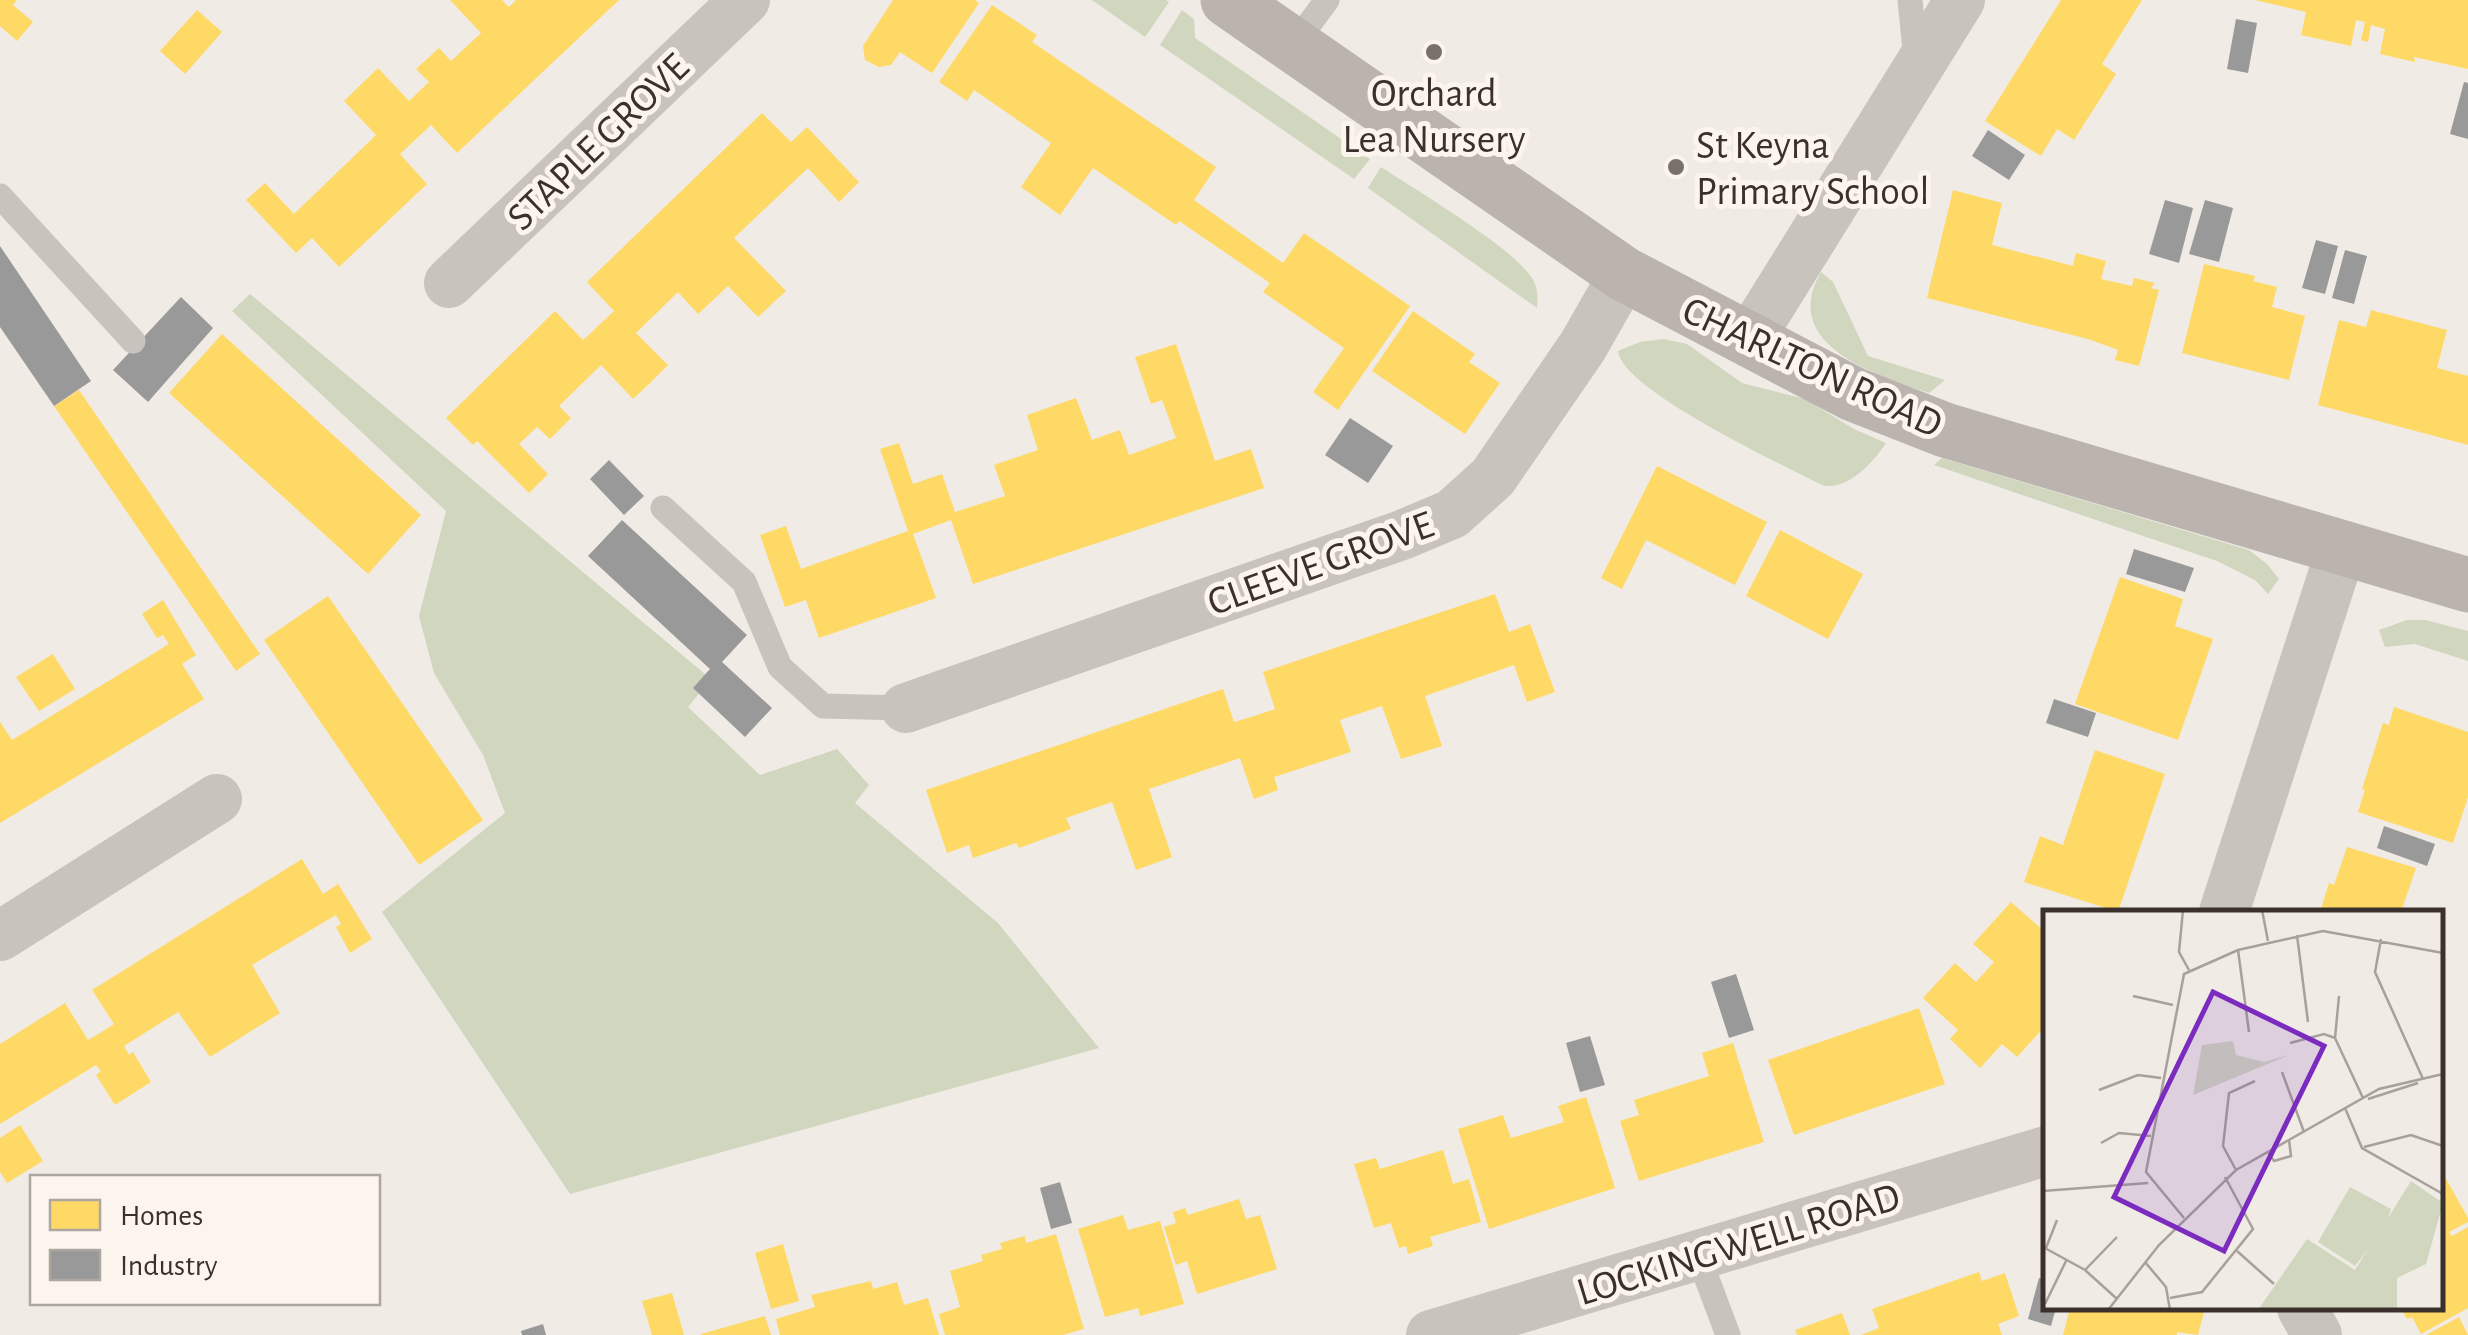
<svg xmlns="http://www.w3.org/2000/svg" width="2468" height="1335" font-family="'Alegreya Sans',sans-serif">
  <rect width="100%" height="100%" fill="#f0ebe5"/>
  <g fill="#d1d6bf">
    <path d="M1092,0H1166L1169,2L1145,37Z"/>
    <path d="M1182,10L1194,19L1195,38L1370,159L1354,179L1160,45Z"/>
    <path d="M1381,167C1417,191 1511,246 1532,278C1538,288 1538,296 1537,308L1368,188Z"/>
    <path d="M1821,272L1833,282L1868,356L1945,380L1929,393C1878,376 1778,345 1821,272Z"/>
    <path d="M250,294L711,679L688,707L760,775L837,749L869,785L855,803L998,923L1099,1048L570,1194L382,912L505,813L483,755L434,673L419,616L446,511L232,311Z"/>
    <path d="M1664,339L1687,344L1742,383L1805,399L1854,429L1886,443C1874,462 1846,492 1822,485C1783,465 1622,390 1618,351L1640,342Z"/>
    <path d="M1942,458L2249,550L2267,564L2279,579L2268,594L2255,580L2217,561L1934,465Z"/>
    <path d="M2407,620H2425L2468,631V661L2415,644L2385,647L2379,630Z"/>
  </g>
  <g fill="#ffd966">
    <path d="M0,0H17L13,5L33,22L17,41L0,26Z"/>
    <path d="M450,0H502L509,7L516,0H619L457,153L431,125L400,154L427,184L339,267L312,238L296,253L246,200L265,183L294,214L376,135L344,101L378,68L409,101L429,82L416,69L439,48L451,61L481,33Z"/>
    <path d="M893,0H975L979,3L932,73L900,52L891,65L879,67L865,60L863,46Z"/>
    <path d="M2061,0H2142L2102,64L2116,74L2074,140L2057,129L2041,156L1985,121Z"/>
    <path d="M2255,0H2468V69L2414,57L2415,62L2380,54L2385,29L2371,25L2368,42L2361,40L2365,22L2356,20L2351,46L2301,35L2306,12Z"/>
    <path d="M992,5L1037,35L1032,42L1216,167L1194,200L1283,263L1304,233L1410,306L1338,410L1313,392L1344,348L1263,292L1270,283L1179,221L1176,225L1093,168L1060,215L1021,187L1051,143L974,90L967,101L939,82Z"/>
    <path d="M197,10L222,32L185,74L160,51Z"/>
    <path d="M762,113L791,142L807,127L859,182L839,202L808,168L734,238L786,291L758,317L728,286L698,314L678,292L636,333L668,365L650,383L633,399L601,365L559,406L571,418L550,439L537,427L519,444L548,474L529,493L477,441L473,445L446,418L555,311L583,340L596,328L614,311L587,282Z"/>
    <path d="M1953,190L2002,203L1992,245L2073,266L2076,253L2106,261L2101,279L2132,286L2134,278L2155,283L2151,288L2159,290L2139,366L2115,360L2118,350L2088,339L1927,298Z"/>
    <path d="M2204,264L2255,276L2253,281L2277,287L2272,307L2305,316L2289,380L2182,353Z"/>
    <path d="M2371,310L2447,330L2437,368L2468,376V445L2318,405L2339,320L2366,327Z"/>
    <path d="M1413,311L1475,354L1469,362L1500,383L1465,434L1372,371Z"/>
    <path d="M222,334L421,515L368,574L169,393Z"/>
    <path d="M1176,344L1215,461L1251,449L1264,488L973,584L951,520L913,534L936,598L819,638L806,600L785,607L760,535L786,526L801,569L908,531L880,449L899,443L913,484L942,474L955,512L1005,496L994,465L1038,450L1027,415L1076,398L1092,440L1120,430L1129,455L1176,438L1162,400L1151,404L1135,357Z"/>
    <path d="M79,390L260,654L236,671L54,406Z"/>
    <path d="M1657,466L1767,522L1735,585L1646,540L1622,589L1601,578Z"/>
    <path d="M1780,530L1863,574L1828,639L1746,596Z"/>
    <path d="M2120,577L2183,599L2175,626L2213,639L2178,740L2075,704Z"/>
    <path d="M1495,594L1509,632L1530,624L1555,692L1527,702L1514,665L1425,696L1442,746L1401,759L1382,706L1340,720L1351,752L1274,777L1278,790L1254,799L1240,758L1149,789L1172,857L1136,870L1112,802L1066,818L1071,829L1019,848L1016,843L973,858L969,845L947,853L926,790L1223,689L1234,722L1254,716L1275,709L1263,672Z"/>
    <path d="M328,596L483,820L419,865L264,640Z"/>
    <path d="M163,600L196,655L182,664L204,699L0,823V722L12,740L169,644L163,635L157,638L142,614Z"/>
    <path d="M53,654L75,689L39,711L16,677Z"/>
    <path d="M2394,707L2468,732V797L2453,843L2358,812L2365,790L2362,789L2383,723L2389,725Z"/>
    <path d="M2095,750L2165,774L2118,912L2024,882L2040,836L2063,845Z"/>
    <path d="M2347,847L2416,868L2401,912H2320L2329,883L2334,885Z"/>
    <path d="M302,859L323,894L338,884L372,939L350,953L336,927L341,924L336,915L252,965L280,1013L210,1057L178,1012L124,1046L129,1055L133,1052L151,1082L115,1105L96,1075L101,1071L96,1065L0,1124V1044L65,1003L88,1040L100,1033L114,1024L92,990Z"/>
    <path d="M2011,902L2046,933V1025L2017,1057L2002,1044L1980,1068L1950,1039L1958,1030L1923,998L1955,963L1976,982L1994,962L1973,944Z"/>
    <path d="M1919,1008L1945,1084L1794,1135L1768,1060Z"/>
    <path d="M1733,1043L1764,1142L1639,1181L1620,1121L1639,1115L1634,1100L1709,1076L1702,1053Z"/>
    <path d="M1586,1097L1615,1188L1489,1229L1458,1129L1503,1115L1511,1138L1564,1122L1558,1106Z"/>
    <path d="M20,1125L43,1161L7,1183L0,1172V1138Z"/>
    <path d="M1443,1150L1453,1184L1469,1179L1481,1222L1430,1237L1433,1246L1408,1254L1406,1246L1399,1248L1391,1223L1374,1228L1354,1164L1376,1158L1380,1169Z"/>
    <path d="M2440,1168L2468,1218V1222L2449,1232L2452,1236L2468,1227V1308L2421,1334L2412,1317L2407,1319L2400,1308H2440Z"/>
    <path d="M1239,1199L1246,1219L1260,1215L1277,1269L1197,1294L1187,1261L1176,1265L1164,1227L1176,1223L1173,1212L1185,1208L1188,1215Z"/>
    <path d="M1123,1215L1128,1230L1160,1221L1184,1304L1140,1316L1138,1308L1105,1317L1078,1229Z"/>
    <path d="M1056,1234L1084,1329L1063,1335H945L939,1314L960,1307L950,1271L983,1261L981,1255L1002,1249L1000,1243L1025,1236L1026,1243Z"/>
    <path d="M783,1244L799,1301L771,1309L755,1253Z"/>
    <path d="M1979,1272L1982,1281L2005,1273L2019,1316L1998,1324L2002,1335H1861L1879,1328L1872,1309Z"/>
    <path d="M871,1281L873,1289L897,1282L904,1305L928,1298L939,1335H780L776,1319L815,1307L811,1295Z"/>
    <path d="M672,1293L684,1335H652L642,1301Z"/>
    <path d="M2070,1308H2205L2198,1335L2177,1332V1335H2063Z"/>
    <path d="M1842,1313L1850,1335H1797L1795,1330Z"/>
    <path d="M765,1316L771,1335H701V1334Z"/>
    <path d="M2459,1317L2468,1335H2426Z"/>
  </g>
  <g fill="#999">
    <path d="M2236,19L2257,23L2248,73L2227,69Z"/>
    <path d="M2464,82L2468,83V139L2450,134Z"/>
    <path d="M1988,130L2025,155L2009,180L1972,156Z"/>
    <path d="M2165,200L2193,208L2179,263L2149,254Z"/>
    <path d="M2205,200L2233,208L2219,262L2189,254Z"/>
    <path d="M2316,240L2338,246L2325,294L2302,288Z"/>
    <path d="M0,246L91,381L54,406L0,327Z"/>
    <path d="M2345,250L2367,256L2354,304L2332,298Z"/>
    <path d="M181,297L213,328L148,402L113,370Z"/>
    <path d="M1350,418L1393,446L1368,483L1325,455Z"/>
    <path d="M609,460L644,496L624,515L590,479Z"/>
    <path d="M622,520L747,635L722,662L772,708L745,737L693,688L710,669L588,556Z"/>
    <path d="M2134,549L2194,568L2185,592L2126,574Z"/>
    <path d="M2054,699L2096,713L2088,737L2046,723Z"/>
    <path d="M2384,826L2435,844L2427,866L2377,848Z"/>
    <path d="M1736,974L1754,1030L1729,1038L1711,982Z"/>
    <path d="M1590,1036L1605,1085L1580,1092L1566,1043Z"/>
    <path d="M1060,1182L1072,1223L1051,1229L1040,1188Z"/>
    <path d="M2039,1278L2046,1280V1308H2056L2051,1326L2028,1319Z"/>
    <path d="M543,1324L546,1335H522L521,1331Z"/>
  </g>
  <g fill="none" stroke-linecap="round" stroke-linejoin="round">
    <g stroke="#c9c3be" stroke-width="25">
      <path d="M1910,0L1916,60"/>
      <path d="M1293,46L1327,0"/>
      <path d="M0,196L133,341"/>
      <path d="M663,508L744,582L780,667L823,706L906,708"/>
      <path d="M1698,1255L1728,1335"/>
    </g>
    <g stroke="#c9c3be" stroke-width="50">
      <path d="M449,283L745,0"/>
      <path d="M1750,338L1960,0"/>
      <path d="M906,708L1402,535L1452,514L1493,477L1583,346L1624,274"/>
      <path d="M2224,912L2342,547"/>
      <path d="M0,936L217,799"/>
      <path d="M2302,1308L2317,1335"/>
      <path d="M1431,1335L2046,1151"/>
    </g>
    <path stroke="#bab3ae" stroke-width="55" d="M1228,0L1624,274L1853,394L1945,430L2468,585"/>
  </g>
  <g fill="#7a716c" stroke="#fbf5ee" stroke-width="4">
    <circle cx="1434" cy="52" r="10"/>
    <circle cx="1676" cy="167" r="10"/>
  </g>
  <g text-anchor="middle" stroke-width="10" stroke-linejoin="round" paint-order="stroke">
    <g font-size="40" fill="#3b302b" stroke="#fbf5ee">
      <text x="1434" y="106">Orchard<tspan x="1434" dy="46">Lea Nursery</tspan></text>
      <text x="1696" y="158" text-anchor="start">St Keyna<tspan x="1696" dy="46">Primary School</tspan></text>
    </g>
    <g font-size="40" fill="#3b302b" stroke="#fbf5ee">
      <text transform="translate(597 141) rotate(-44)" y="14">STAPLE GROVE</text>
      <text transform="translate(1813 366) rotate(25)" y="14">CHARLTON ROAD</text>
      <text transform="translate(1320 562) rotate(-20)" y="14">CLEEVE GROVE</text>
      <text transform="translate(1738 1243) rotate(-17)" y="14">LOCKINGWELL ROAD</text>
    </g>
  </g>
  <g transform="translate(2043 910)">
    <rect width="400" height="400" fill="#f0ebe5"/>
    <path d="M190,131L193,145L221,152L246,145L150,185L159,135ZM368,271L400,293L383,354L354,368V400H215L264,329L312,360L325,339L312,356L275,332L307,277L348,299L345,308Z" fill="#d1d6bf"/>
    <path fill="none" stroke="#a8a09b" stroke-width="2.5" d="M140,0L136,42L146,60M219,0L225,31M254,25L265,112M338,29L332,62L380,169M195,40L206,122M90,86L130,95M292,128L320,188M247,133L281,124L292,128L296,86M239,162L261,222M56,180L95,165L118,168M325,189L375,173M302,198L319,238L400,284M58,233L76,223L108,226M321,237L368,225L400,236M225,242L231,251L248,246L246,230M193,260L180,236L186,183L212,171M0,281L105,273M141,308L103,262L141,64L195,40L280,21L400,43M0,337L42,360L73,388M3,338L14,310M194,341L231,374M102,352L123,377L127,400M42,360L74,327M127,388L159,382L210,319L182,267M2,394L24,349M65,400L116,335L193,260L336,179L400,164"/>
    <path fill="#7b2cbf" fill-opacity="0.15" stroke="#7b2cbf" stroke-width="5" d="M170,82L281,136L181,341L71,287Z"/>
    <rect width="400" height="400" fill="none" stroke="#3b302b" stroke-width="5"/>
  </g>
  <rect x="30" y="1175" width="350" height="130" fill="#fbf5ee" stroke="#aea6a0" stroke-width="2.5"/>
  <rect x="50" y="1200" width="50" height="30" fill="#ffd966" stroke="#aea6a0" stroke-width="2.5"/>
  <text x="120" y="1225" font-size="30" fill="#3b302b">Homes</text>
  <rect x="50" y="1250" width="50" height="30" fill="#999999" stroke="#aea6a0" stroke-width="2.5"/>
  <text x="120" y="1275" font-size="30" fill="#3b302b">Industry</text>
</svg>
